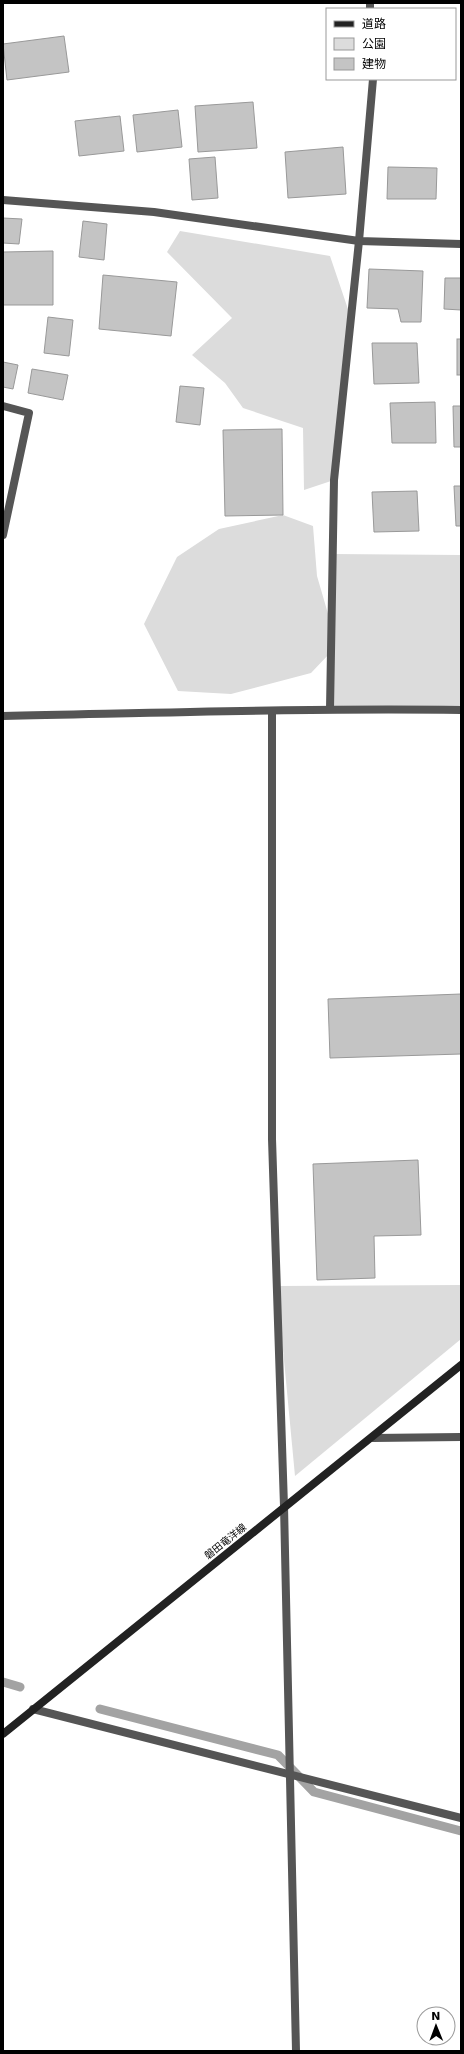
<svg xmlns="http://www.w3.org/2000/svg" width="464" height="2054" font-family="'DejaVu Sans','Noto Sans JP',sans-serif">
  <rect width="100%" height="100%" fill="#fff"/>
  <g fill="#dcdcdc">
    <path d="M180,231L330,256L351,318L334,480L304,490L303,428L243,408L225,383L192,355L232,318L167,252Z"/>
    <path d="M283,515L313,526L317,576L331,624L332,554L461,555V710L330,709V653L311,673L231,694L178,691L144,624L177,557L219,529Z"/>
    <path d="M461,1285V1339L295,1476L277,1286Z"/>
  </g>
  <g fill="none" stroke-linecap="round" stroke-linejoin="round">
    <g stroke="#a3a3a3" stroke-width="9">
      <path d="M3,1682L20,1687"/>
      <path d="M100,1709L278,1755L314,1792L461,1831"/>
    </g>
  </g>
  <g fill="#c4c4c4" stroke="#999">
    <path d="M64,36L69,72L7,80L3,44Z"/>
    <path d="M253,102L257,148L198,152L195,106Z"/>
    <path d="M178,110L182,147L137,152L133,115Z"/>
    <path d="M120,116L124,151L79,156L75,121Z"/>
    <path d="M343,147L346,194L288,198L285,152Z"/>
    <path d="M215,157L218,198L192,200L189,159Z"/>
    <path d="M388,167L437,168L436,199H387Z"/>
    <path d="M3,218L22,219L19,244L3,243Z"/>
    <path d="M83,221L107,224L104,260L79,257Z"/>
    <path d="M53,251V305H3V252Z"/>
    <path d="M369,269L423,271L421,322H401L398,309L367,308Z"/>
    <path d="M103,275L177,282L171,336L99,329Z"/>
    <path d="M445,278H461V310L444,309Z"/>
    <path d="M48,317L73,320L69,356L44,353Z"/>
    <rect x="457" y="339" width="4" height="36"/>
    <path d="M372,343H417L419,383L374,384Z"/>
    <path d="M3,362L18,365L13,389L3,387Z"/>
    <path d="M32,369L68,375L63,400L28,393Z"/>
    <path d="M180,386L204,388L200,425L176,422Z"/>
    <path d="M435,402L436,443H392L390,403Z"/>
    <path d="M453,406H461V447H454Z"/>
    <path d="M282,429L283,515L225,516L223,430Z"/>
    <path d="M454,486H461V526H456Z"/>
    <path d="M417,491L419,531L374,532L372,492Z"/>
    <path d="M461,994V1054L330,1058L328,999Z"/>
    <path d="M418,1160L421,1235L374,1236L375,1278L317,1280L313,1164Z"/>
  </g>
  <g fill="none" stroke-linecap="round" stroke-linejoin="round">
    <g stroke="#555" stroke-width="8">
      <path d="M370,3V9"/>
      <path d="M3,200L154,212L359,241L461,244"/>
      <path d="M3,406L29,413L3,535"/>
      <path d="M330,709L334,480L359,241L373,79"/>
      <path d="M272,712V1139L284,1506L296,2051"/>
      <path d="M3,716C156,713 308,708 461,710"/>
      <path d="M373,1438L461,1437"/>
      <path d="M33,1709L461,1818"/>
    </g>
    <path stroke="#222" stroke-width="8" d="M3,1734L461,1365"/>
  </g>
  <g text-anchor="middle" stroke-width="3" stroke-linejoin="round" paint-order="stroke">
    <g font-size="10" fill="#000" stroke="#fff">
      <text transform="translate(225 1541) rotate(-39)" y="4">磐田竜洋線</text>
    </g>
  </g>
  <rect width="464" height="2054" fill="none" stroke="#000000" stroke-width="8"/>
  <rect x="326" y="8" width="130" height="72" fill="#ffffff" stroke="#999999"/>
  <rect x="334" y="21" width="20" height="6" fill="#222222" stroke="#999999"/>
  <text x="362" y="28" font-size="12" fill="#000000">道路</text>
  <rect x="334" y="38" width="20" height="12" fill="#dcdcdc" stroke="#999999"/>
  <text x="362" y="48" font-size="12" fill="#000000">公園</text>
  <rect x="334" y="58" width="20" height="12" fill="#c4c4c4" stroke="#999999"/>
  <text x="362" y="68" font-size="12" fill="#000000">建物</text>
  <g transform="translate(436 2026) rotate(359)"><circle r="19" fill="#ffffff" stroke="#999999"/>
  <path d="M0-3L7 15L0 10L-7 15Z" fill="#000000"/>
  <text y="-6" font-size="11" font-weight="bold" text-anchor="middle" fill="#000000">N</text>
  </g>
</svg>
